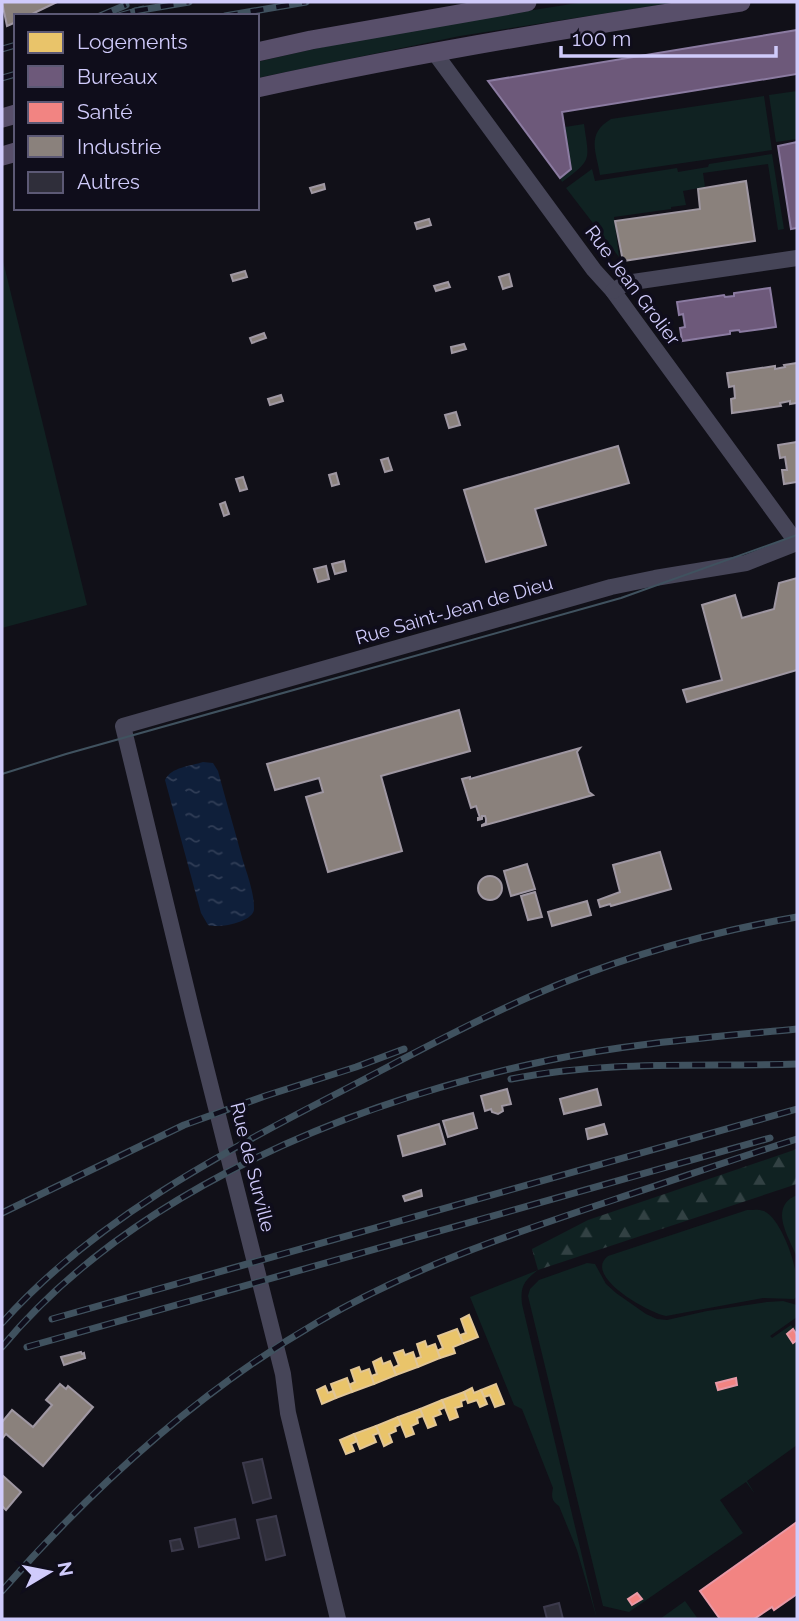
<svg xmlns="http://www.w3.org/2000/svg" width="799" height="1621" font-family="Raleway,sans-serif">
  <defs>
    <pattern id="forest-firs" width="22" height="20" patternUnits="userSpaceOnUse" patternTransform="scale(1.75)"><rect width="22" height="20" fill="#102222"/><path d="M5 1l3.5 6h-7zM16 11l3.5 6h-7z" fill="#324143"/></pattern>
    <pattern id="water-ripples" width="26" height="14" patternUnits="userSpaceOnUse" patternTransform="scale(1.75)"><rect width="26" height="14" fill="#0f1f3a"/><path d="M2 4q2-2 4 0t4 0M15 11q2-2 4 0t4 0" fill="none" stroke="#313e57"/></pattern>
  </defs>
  <rect width="100%" height="100%" fill="#111018"/>
  <g fill="#102222">
    <path d="M584,2H678L460,36L257,78V62C365,36 474,19 584,2Z"/>
    <path d="M797,91V139L776,142L769,95Z"/>
    <path d="M764,96L772,150L600,175C596,151 586,134 611,119Z"/>
    <path d="M584,124C589,161 593,159 562,182L560,178L571,169L565,127Z"/>
    <path d="M772,154L784,229L778,230L768,164L703,173L705,187L683,191L686,205L671,207V209L614,217L619,257L566,188L592,169L595,181L677,168L678,172L708,167L709,164Z"/>
    <path d="M2,257L87,605L2,628Z"/>
    <path d="M797,1195V1257C789,1237 768,1207 797,1195Z"/>
    <path d="M747,1210C753,1210 758,1209 764,1211C779,1218 792,1253 795,1269C796,1278 794,1288 796,1297L794,1299L763,1298L666,1316C649,1313 582,1276 608,1256Z"/>
    <path d="M587,1263L595,1264L606,1284L616,1293L646,1314L657,1319L667,1320L707,1311L767,1302L783,1301L797,1305V1317L770,1336L772,1338L791,1325L793,1328L797,1324V1335L793,1329L787,1334L793,1342L797,1340V1445L747,1481L755,1494L746,1482L720,1500L743,1533L629,1612L603,1606L528,1296L530,1289L539,1280Z"/>
    <path d="M538,1270C524,1281 520,1286 522,1304L597,1619L577,1550L559,1506C552,1501 551,1497 553,1488L522,1409L514,1405L470,1297Z"/>
    <path d="M685,1601L698,1619H660Z"/>
  </g>
  <path fill="url(#forest-firs)" d="M797,1149V1184L538,1270L532,1249L588,1220Z"/>
  <path fill="url(#water-ripples)" d="M203,762L213,763L218,771C226,801 235,831 243,861C247,873 255,896 254,909C254,922 218,929 208,925L201,913L165,780C171,767 191,766 203,762Z"/>
  <g fill="#e9c46a" stroke="#e2c696" stroke-width="2">
    <path d="M469,1315L478,1337L463,1343L460,1335L466,1333L461,1319Z"/>
    <path d="M457,1329L463,1343L453,1347L455,1353L440,1358L437,1351L443,1348L438,1336Z"/>
    <path d="M425,1341L427,1347L435,1344L440,1358L418,1367L415,1359L421,1357L417,1344Z"/>
    <path d="M403,1350L405,1355L413,1352L418,1367L396,1375L393,1368L399,1365L394,1353Z"/>
    <path d="M381,1358L383,1364L390,1361L396,1375L374,1384L371,1376L377,1374L373,1362Z"/>
    <path d="M359,1367L361,1372L369,1369L374,1384L352,1392L349,1385L355,1382L351,1370Z"/>
    <path d="M347,1378L352,1392L336,1398L331,1384Z"/>
    <path d="M496,1384L504,1404L495,1407L490,1395L484,1397L481,1390Z"/>
    <path d="M325,1386L328,1393L333,1391L336,1398L322,1404L317,1390Z"/>
    <path d="M472,1388L474,1393L481,1390L487,1404L480,1407L477,1400L468,1403L464,1392Z"/>
    <path d="M464,1392L467,1399L461,1401L462,1406L455,1408L458,1417L450,1420L442,1400Z"/>
    <path d="M442,1400L445,1407L439,1410L441,1414L433,1417L436,1425L428,1428L420,1409Z"/>
    <path d="M420,1409L423,1416L417,1418L418,1423L411,1426L414,1434L406,1437L398,1417Z"/>
    <path d="M398,1417L401,1424L395,1427L396,1431L389,1434L392,1442L384,1446L376,1426Z"/>
    <path d="M376,1426L379,1433L373,1435L376,1442L360,1449L354,1434Z"/>
    <path d="M354,1434L357,1441L351,1444L354,1451L346,1454L340,1440Z"/>
  </g>
  <g fill="#6d597a" stroke="#8b7ba1" stroke-width="2">
    <path d="M797,30V74L562,112L571,169L560,178L488,81Z"/>
    <path d="M797,142V228L791,229L778,146Z"/>
    <path d="M770,288L776,327L740,332L739,330L730,331V334L682,341L680,328L685,327L683,314L679,315L677,302L724,295L725,297L734,296V293Z"/>
  </g>
  <g fill="#f28482" stroke="#e899a6" stroke-width="2">
    <path d="M793,1329L797,1335V1340L793,1343L787,1334Z"/>
    <path d="M736,1378L737,1385L718,1390L716,1383Z"/>
    <path d="M797,1522V1594L774,1610L772,1607L754,1619H720L700,1591Z"/>
    <path d="M637,1593L642,1599L632,1605L628,1599Z"/>
  </g>
  <g fill="#8a817c" stroke="#9f97a2" stroke-width="2">
    <path d="M2,2H57L28,16H16V22L7,26Z"/>
    <path d="M746,181L755,241L623,261L615,221L700,209L698,189Z"/>
    <path d="M324,184L325,189L312,193L310,188Z"/>
    <path d="M429,219L431,225L417,229L415,223Z"/>
    <path d="M245,271L247,277L233,281L231,275Z"/>
    <path d="M509,274L512,286L503,289L499,277Z"/>
    <path d="M448,282L450,287L436,291L434,286Z"/>
    <path d="M264,333L266,338L252,343L250,338Z"/>
    <path d="M464,344L466,349L452,353L451,347Z"/>
    <path d="M797,363V403L790,404V401L780,403L781,406L732,413L731,399L735,398L734,386L729,387L727,373L775,366V369L785,367L784,365Z"/>
    <path d="M281,395L283,401L270,405L268,399Z"/>
    <path d="M456,412L460,425L449,428L445,415Z"/>
    <path d="M797,442V482L784,484L782,470H787L785,457L780,458L778,445Z"/>
    <path d="M618,446L629,483L535,509L546,545L486,562L464,490Z"/>
    <path d="M388,458L392,470L385,472L381,460Z"/>
    <path d="M336,473L339,484L332,486L329,475Z"/>
    <path d="M243,477L247,489L240,491L236,479Z"/>
    <path d="M225,502L229,514L224,516L220,504Z"/>
    <path d="M344,561L346,571L335,574L332,564Z"/>
    <path d="M326,566L329,579L318,582L314,569Z"/>
    <path d="M797,578V670L687,702L683,690L722,680L702,605L735,595L742,618L774,609L779,583Z"/>
    <path d="M459,710L470,751L381,776L402,851L328,872L306,797L323,792L319,778L275,790L267,764Z"/>
    <path d="M580,748L577,752L589,792L593,795L482,826V825L486,823V819L485,816H482V819L478,820V818H480L476,806L471,808L462,779L470,777V779Z"/>
    <path d="M660,852L671,889L611,906L610,904L600,907L598,900L620,892L613,865Z"/>
    <path d="M527,864L535,889L511,896L504,871Z"/>
    <circle cx="490" cy="888" r="12"/>
    <path d="M535,892L542,917L528,920L521,896Z"/>
    <path d="M587,901L591,915L552,926L548,912Z"/>
    <path d="M507,1089L511,1104L502,1106L503,1111L498,1114L492,1112L491,1109L485,1111L481,1096Z"/>
    <path d="M597,1089L601,1105L564,1114L560,1099Z"/>
    <path d="M473,1113L477,1128L448,1137L443,1121Z"/>
    <path d="M439,1124L445,1144L403,1156L398,1136Z"/>
    <path d="M604,1124L607,1134L588,1139L586,1129Z"/>
    <path d="M421,1190L422,1196L405,1201L403,1196Z"/>
    <path d="M81,1352L82,1354L84,1353L85,1358L64,1365L61,1357Z"/>
    <path d="M60,1384L66,1389L68,1386L93,1407L43,1466L6,1434L2,1439V1422L12,1410L33,1427L52,1405L46,1400Z"/>
    <path d="M2,1475L21,1492L6,1510L2,1506Z"/>
  </g>
  <g fill="#2f2e3a" stroke="#3c3a4c" stroke-width="2">
    <path d="M262,1459L271,1498L253,1503L243,1463Z"/>
    <path d="M276,1516L285,1555L266,1560L257,1520Z"/>
    <path d="M235,1519L239,1538L199,1547L195,1528Z"/>
    <path d="M180,1539L183,1549L172,1551L170,1541Z"/>
    <path d="M559,1603L563,1619H547L544,1607Z"/>
  </g>
  <g fill="none" stroke-linecap="round" stroke-linejoin="round">
    <g stroke="#464558" stroke-width="16">
      <path d="M434,52L594,270L613,291L797,543"/>
      <path d="M613,291L626,283L797,258"/>
      <path d="M338,1619L288,1413L283,1374L193,1016L123,726L611,587L655,578L746,563L797,543"/>
    </g>
    <g stroke="#584f6a" stroke-width="19">
      <path d="M257,52L311,40L527,2"/>
      <path d="M257,88C417,53 579,26 741,2"/>
      <path d="M2,118L16,114"/>
      <path d="M2,156L16,152"/>
    </g>
    <path stroke="#40525f" stroke-width="2" d="M2,774L66,754L621,598L797,535"/>
    <g stroke="#40525f" stroke-width="7">
      <g id="rail">
        <path d="M135,11L189,2"/>
        <path d="M100,16L126,5"/>
        <path d="M118,16L143,9"/>
        <path d="M225,16L306,2"/>
        <path d="M2,49L16,45"/>
        <path d="M2,78L16,74"/>
        <path d="M511,1079C605,1060 702,1067 797,1064"/>
        <path d="M2,1213L184,1125L265,1096L356,1067L404,1049"/>
        <path d="M52,1319L797,1109"/>
        <path d="M2,1323C92,1222 217,1155 336,1094C400,1061 463,1026 529,997C615,959 705,933 797,917"/>
        <path d="M2,1347C133,1190 354,1101 550,1060C631,1043 715,1037 797,1029"/>
        <path d="M27,1347L770,1138"/>
        <path d="M2,1591C94,1486 197,1392 318,1322C412,1267 514,1233 616,1199C677,1179 737,1158 797,1139"/>
      </g>
    </g>
    <use href="#rail" stroke="#0f0d1b" stroke-width="4.5" stroke-dasharray="13" stroke-linecap="butt"/>
  </g>
  <g text-anchor="middle" stroke-width="7" stroke-linejoin="round" paint-order="stroke">
    <g font-size="19" fill="#d0cbfb" stroke="#0f0d1b">
      <text transform="translate(633 285) rotate(53)" y="7">Rue Jean Grolier</text>
      <text transform="translate(454 610) rotate(-16)" y="7">Rue Saint-Jean de Dieu</text>
      <text transform="translate(253 1167) rotate(76)" y="7">Rue de Surville</text>
    </g>
  </g>
  <rect width="799" height="1621" fill="none" stroke="#d0cbfb" stroke-width="7"/>
  <rect x="14" y="14" width="245" height="196" fill="#0f0d1b" stroke="#5c5975" stroke-width="2"/>
  <rect x="28" y="32" width="35" height="21" fill="#e9c46a" stroke="#5c5975" stroke-width="2"/>
  <text x="77" y="49" font-size="21" fill="#d0cbfb">Logements</text>
  <rect x="28" y="66" width="35" height="21" fill="#6d597a" stroke="#5c5975" stroke-width="2"/>
  <text x="77" y="84" font-size="21" fill="#d0cbfb">Bureaux</text>
  <rect x="28" y="102" width="35" height="21" fill="#f28482" stroke="#5c5975" stroke-width="2"/>
  <text x="77" y="119" font-size="21" fill="#d0cbfb">Santé</text>
  <rect x="28" y="136" width="35" height="21" fill="#8a817c" stroke="#5c5975" stroke-width="2"/>
  <text x="77" y="154" font-size="21" fill="#d0cbfb">Industrie</text>
  <rect x="28" y="172" width="35" height="21" fill="#2f2e3a" stroke="#5c5975" stroke-width="2"/>
  <text x="77" y="189" font-size="21" fill="#d0cbfb">Autres</text>
  <g transform="translate(49 1572) rotate(80)" stroke="#0f0d1b" stroke-width="5" paint-order="stroke">
  <path d="M0-5L12 26L0 18L-12 26Z" fill="#d0cbfb"/>
  <text y="-10" font-size="19" font-weight="bold" text-anchor="middle" fill="#d0cbfb">N</text>
  </g>
  <path d="M561 46v10h215v-10" fill="none" stroke="#d0cbfb" stroke-width="3.5"/>
  <text x="572" y="46" font-size="21" fill="#d0cbfb" stroke="#0f0d1b" stroke-width="5" paint-order="stroke">100 m</text>
</svg>
